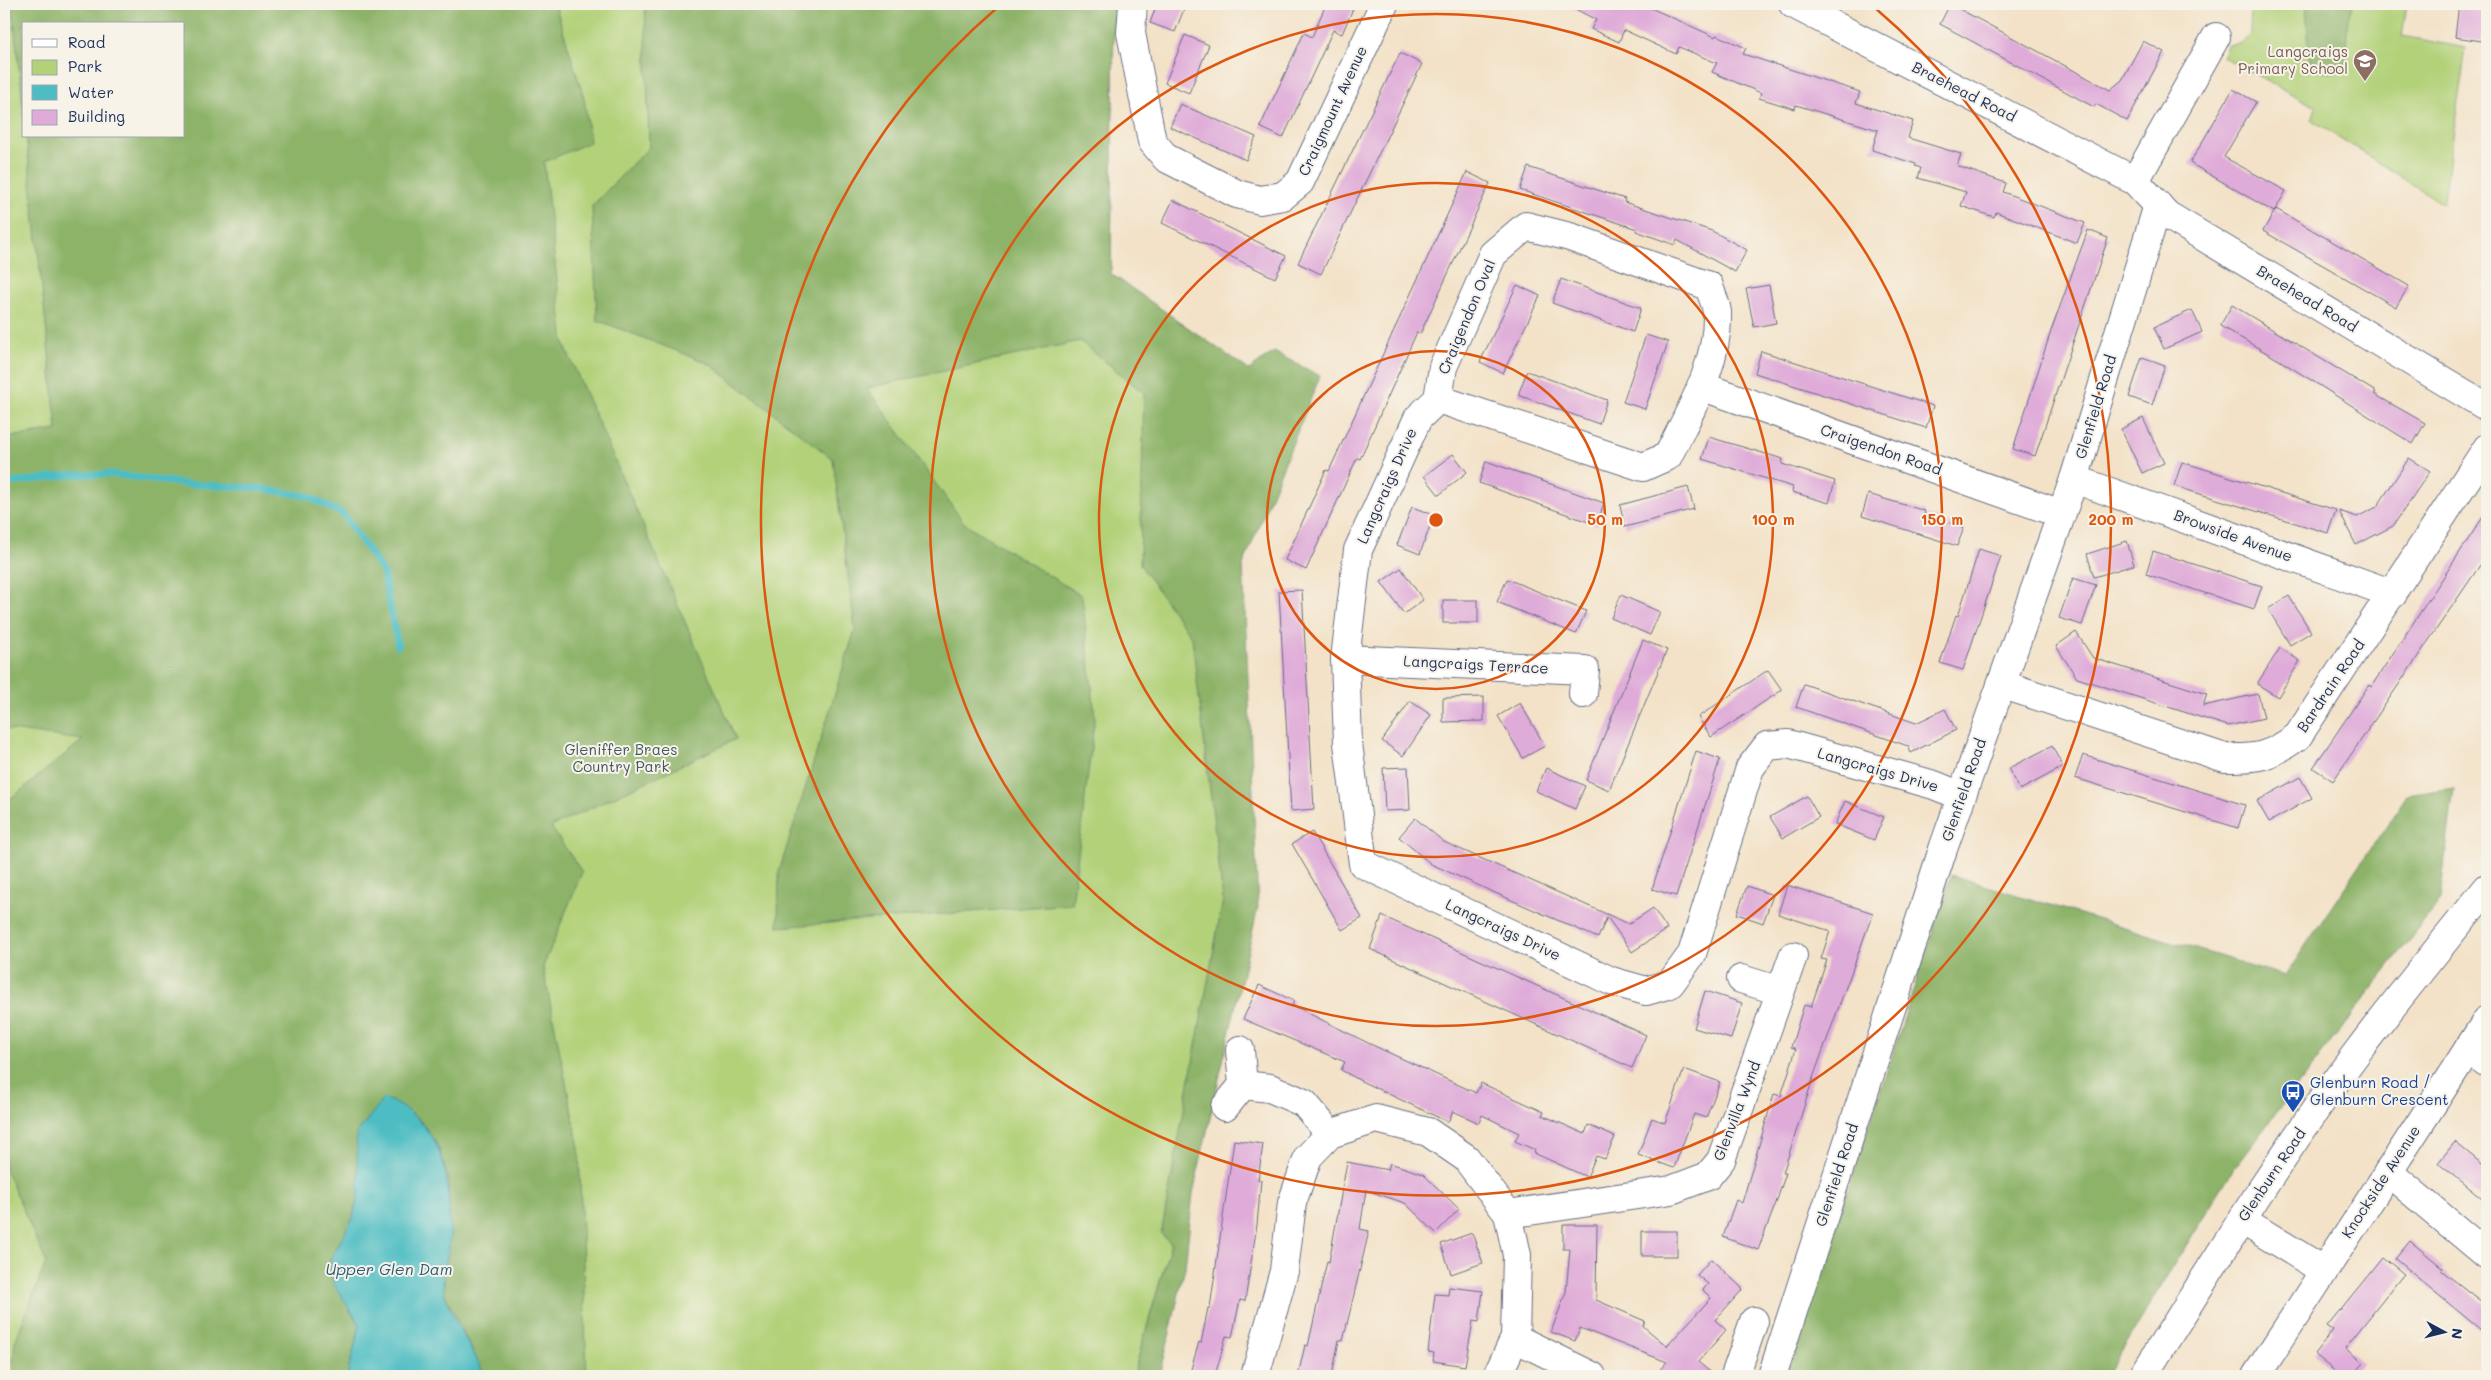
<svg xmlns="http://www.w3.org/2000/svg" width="2491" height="1380" font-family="Mali,sans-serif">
  <rect width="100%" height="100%" fill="#f7f3e8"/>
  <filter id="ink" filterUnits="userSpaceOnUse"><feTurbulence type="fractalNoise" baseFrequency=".02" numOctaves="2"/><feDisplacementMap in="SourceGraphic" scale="10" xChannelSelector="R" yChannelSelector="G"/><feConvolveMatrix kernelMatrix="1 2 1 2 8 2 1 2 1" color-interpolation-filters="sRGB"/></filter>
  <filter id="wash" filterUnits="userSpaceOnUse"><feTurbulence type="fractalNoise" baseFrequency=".0096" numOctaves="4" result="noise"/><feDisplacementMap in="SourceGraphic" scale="20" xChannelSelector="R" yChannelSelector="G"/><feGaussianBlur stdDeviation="1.12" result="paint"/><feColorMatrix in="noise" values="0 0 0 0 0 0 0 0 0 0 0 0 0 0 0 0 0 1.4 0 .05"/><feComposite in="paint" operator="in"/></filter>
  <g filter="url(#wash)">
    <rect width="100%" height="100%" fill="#f3e2c8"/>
    <g fill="#b2d179" stroke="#66806c" fill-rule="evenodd">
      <path d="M4,4H1114L1111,274L1199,336L1228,542L1244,859L1171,1243L1133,1376H4ZM24,24H184V136H24Z"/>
      <path d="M2251,4H2407L2402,36L2466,48L2443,204L2312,120L2316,107L2223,57L2227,45L2239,44L2250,35Z"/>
    </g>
    <g fill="#8db369" stroke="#547164">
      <path d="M12,4H555L584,98L590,142L544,162L564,344L736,739L551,827L582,872L543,967L579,1148L587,1376H485L444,1293L445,1260L450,1238L448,1178L438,1146L419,1119L384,1099L376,1110L359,1170V1193L352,1220L330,1260L350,1311L360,1325L347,1376H12L15,1342L46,1262L4,1166V800L13,797L83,740L4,729V438L57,430L26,136H184V24H24V115Z"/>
      <path d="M645,4H1114L1111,274L1249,370L1274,352L1320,376L1243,565L1258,907L1193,1193L1185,1267L1160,1376H1133L1171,1243L1161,1234L1223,900L1192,638L1140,565L1144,393L1080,341L867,388L964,523L1082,596L1095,716L1072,904L778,927L779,872L855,630L833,459L708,363L597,320L592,206L649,147Z"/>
      <path d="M2306,4H2353L2348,18L2345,64L2337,72L2314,70L2310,66Z"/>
      <path d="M2454,788L2440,900L2232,1171L2106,1376H1787L1951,875L2285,976L2407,795Z"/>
    </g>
    <path fill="#4ebdc3" stroke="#347690" d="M384,1098C434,1119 447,1157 449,1207C449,1217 451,1228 450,1238C449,1256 440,1276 445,1294C453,1323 473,1349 485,1376H347L360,1325L333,1283L330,1260L352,1220L359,1193L356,1134Z"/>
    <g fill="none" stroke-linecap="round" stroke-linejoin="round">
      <path stroke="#4ebdc3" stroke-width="7" d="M4,484L69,475L110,474L186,484L257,488L307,496L343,514L383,572L398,646"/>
    </g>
    <g id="blocks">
      <g fill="#dfabd9">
        <path d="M1157,4H1186L1175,32L1150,23Z"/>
        <path d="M1326,4H1355L1342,34L1333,30L1283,138L1260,127L1304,33L1312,37Z"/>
        <path d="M1566,4H1642L1715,37L1716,35L1746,48L1743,54L1860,92L1856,103L1913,121L1908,138L1961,154L1957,166L2006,183L2003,192L2085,223L2077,243L1996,212L1994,217L1961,206L1966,192L1918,178L1921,168L1915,166L1916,164L1872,150L1878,130L1796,105L1795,109L1759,98L1761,93L1712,72L1717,63L1679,47L1676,54L1624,30L1619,42L1591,29L1596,20Z"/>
        <path d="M1950,4L2110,90L2122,80L2143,41L2164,52L2127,121L2096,104L2094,107L1940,24Z"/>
        <path d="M2459,4H2486L2482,41L2455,37Z"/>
        <path d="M1185,35L1209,45L1189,93L1165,83Z"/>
        <path d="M1400,53L1422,64L1321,274L1298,263Z"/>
        <path d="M2233,89L2256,102L2224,157L2286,191L2274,212L2190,163Z"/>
        <path d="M1180,104L1256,137L1246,160L1170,127Z"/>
        <path d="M1528,167L1625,199L1624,202L1712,231L1747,250L1735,272L1677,240L1675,245L1636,231L1637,229L1520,190Z"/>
        <path d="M1467,172L1490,183L1420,334L1417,332L1360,459L1357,458L1306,570L1285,560L1326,470L1329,471Z"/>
        <path d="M1173,200L1286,256L1275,278L1162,223Z"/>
        <path d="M2276,209L2409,286L2396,307L2263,231Z"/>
        <path d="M2088,230L2108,238L2035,456L2013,449L2052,328Z"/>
        <path d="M1561,279L1641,308L1633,332L1552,303Z"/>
        <path d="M1517,285L1540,296L1503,373L1480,362Z"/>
        <path d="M1769,285L1776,323L1754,327L1746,289Z"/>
        <path d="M2232,305L2376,392L2374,394L2425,423L2413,444L2279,360L2220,326Z"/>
        <path d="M2192,310L2202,332L2164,349L2154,327Z"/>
        <path d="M1646,335L1668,342L1645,409L1623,402Z"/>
        <path d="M1761,351L1933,406L1926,428L1755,373Z"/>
        <path d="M2142,357L2165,365L2152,405L2129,397Z"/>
        <path d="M1527,371L1607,400L1599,424L1518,395Z"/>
        <path d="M2143,418L2164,463L2142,473L2121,429Z"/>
        <path d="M1709,437L1783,459L1782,464L1835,481L1829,503L1792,492L1793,487L1702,459Z"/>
        <path d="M1453,454L1467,472L1439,495L1424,476Z"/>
        <path d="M2409,458L2430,471L2393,526L2356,545L2339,511L2357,517L2377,507Z"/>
        <path d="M1486,461L1604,503L1597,525L1479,483Z"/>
        <path d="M2182,462L2336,510L2328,533L2174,486Z"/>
        <path d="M1688,487L1694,509L1625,527L1620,505Z"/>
        <path d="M1868,494L1925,511L1924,514L1964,528L1957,546L1862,516Z"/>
        <path d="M1412,507L1434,515L1420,554L1397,545Z"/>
        <path d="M2487,511V555L2333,781L2313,768L2369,685L2371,687Z"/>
        <path d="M2127,541L2134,565L2094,577L2087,554Z"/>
        <path d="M1979,549L2001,556L1963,670L1940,663L1956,615L1958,616Z"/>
        <path d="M2153,551L2262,586L2254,609L2146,574Z"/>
        <path d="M1401,568L1423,600L1404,614L1381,582Z"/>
        <path d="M2073,578L2096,585L2082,625L2059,618Z"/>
        <path d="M1507,579L1586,611L1576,634L1497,602Z"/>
        <path d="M1302,590L1314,809L1291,811L1279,591Z"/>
        <path d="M1621,595L1660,612L1650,635L1611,618Z"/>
        <path d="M2289,596L2311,632L2290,645L2268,609Z"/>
        <rect x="1443" y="600" width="35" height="23"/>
        <path d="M2076,632L2093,658L2207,694L2203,706L2258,694L2264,718L2228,726L2077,678L2056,646Z"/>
        <path d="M1643,640L1667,650L1609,790L1586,780Z"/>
        <path d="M2280,648L2300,661L2278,697L2257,684Z"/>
        <path d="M1768,670L1782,690L1711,737L1698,717Z"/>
        <path d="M1804,684L1916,723L1945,709L1956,730L1911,753L1908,746L1796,707Z"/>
        <path d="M1484,697V721L1443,722V698Z"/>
        <path d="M1410,701L1431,715L1403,756L1382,741Z"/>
        <path d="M1520,703L1545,746L1523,758L1498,716Z"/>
        <path d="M2052,746L2063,767L2020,790L2009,768Z"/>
        <path d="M1696,751L1720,759L1676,896L1652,889Z"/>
        <path d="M2083,755L2245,805L2238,828L2075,778Z"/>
        <path d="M1408,767L1410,810L1385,811L1383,768Z"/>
        <path d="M1546,768L1585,786L1575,809L1536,791Z"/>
        <path d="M2300,777L2312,798L2269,822L2257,801Z"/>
        <path d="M1807,796L1819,817L1783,838L1770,817Z"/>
        <path d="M1845,801L1884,817L1874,840L1835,824Z"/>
        <path d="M1415,818L1444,842L1629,924L1653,908L1667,929L1632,952L1607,917L1598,938L1493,892L1431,864L1399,837Z"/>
        <path d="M1312,832L1362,918L1342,930L1292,844Z"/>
        <path d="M1787,885L1873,913L1814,1075L1783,1173H1786L1776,1203L1758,1250L1723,1237L1736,1200L1742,1203L1774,1094L1781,1096L1796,1049L1791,1047L1804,1005L1811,1007L1827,960L1821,959L1830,931L1778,914Z"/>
        <path d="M1747,886L1773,895L1763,923L1737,914Z"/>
        <path d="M1382,916L1646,1035L1632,1068L1370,949Z"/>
        <path d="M1259,985L1294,1001L1292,1005L1368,1043L1476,1093L1481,1083L1544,1112L1542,1115L1585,1134L1588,1125L1615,1137L1605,1159L1596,1156L1587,1177L1534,1153L1535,1150L1515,1141L1519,1133L1482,1115L1479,1123L1453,1111L1448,1122L1363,1082L1341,1070L1345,1062L1243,1019Z"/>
        <path d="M1705,991L1742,1003L1731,1039L1694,1028Z"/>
        <path d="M1684,1069L1720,1082L1706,1118L1694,1114L1674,1168L1638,1155L1652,1118L1665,1123Z"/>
        <path d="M1234,1140L1263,1144L1258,1180H1261L1257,1225L1245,1301L1240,1300L1232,1337L1226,1336L1215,1376H1189L1199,1342L1201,1343L1208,1308H1210Z"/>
        <path d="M2455,1142L2487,1168V1203L2438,1163Z"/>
        <path d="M1347,1162L1388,1170L1390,1163L1423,1174L1459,1209L1436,1233L1405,1203L1366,1190L1360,1229L1369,1231L1343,1341L1339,1340L1332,1376H1298L1305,1345L1308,1346L1327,1261L1329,1262Z"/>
        <path d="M1563,1225H1597L1596,1300L1645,1321L1643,1326L1667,1346L1711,1298L1703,1290L1708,1284L1697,1275L1711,1259L1743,1289L1715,1320L1726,1330L1698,1362L1715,1376H1654L1667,1362L1580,1328L1575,1341L1551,1332L1566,1292L1570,1249H1563Z"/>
        <rect x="1642" y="1231" width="35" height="25"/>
        <path d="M1472,1233L1483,1263L1451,1274L1441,1244Z"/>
        <path d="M2410,1241L2443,1268L2441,1270L2487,1306V1335L2395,1259Z"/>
        <path d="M2383,1257L2404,1274L2345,1348L2363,1363L2352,1376H2342L2314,1354L2333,1330L2327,1326Z"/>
        <path d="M1449,1287L1483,1291L1479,1322L1473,1321L1465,1366L1433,1361L1434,1353L1428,1352L1435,1294L1448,1295Z"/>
      </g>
    </g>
  </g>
  <g filter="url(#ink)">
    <use href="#blocks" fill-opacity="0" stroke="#676e83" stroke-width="1"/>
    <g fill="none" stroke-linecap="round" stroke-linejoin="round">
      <g stroke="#676e83" stroke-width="30">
        <g id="minor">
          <path d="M1133,4L1131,33L1152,141L1166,158L1237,194L1260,200L1283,196L1300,182L1384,4"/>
          <path d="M1793,4L2135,181L2167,215L2487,407"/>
          <path d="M2135,181L2216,37"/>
          <path d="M1526,226L1570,237L1709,286C1711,294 1716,303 1717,312C1719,363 1690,411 1668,456L1643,467L1438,399L1443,367L1493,254Z"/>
          <path d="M1701,386L2061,514"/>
          <path d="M1438,399L1418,418L1358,550L1345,659L1348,743L1363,864L1611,981L1646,991L1670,984L1692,954L1750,768L1767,746L1788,744L1934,785L1961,796"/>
          <path d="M2074,479L2393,594"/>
          <path d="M1345,659L1585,670L1583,694"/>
          <path d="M2001,684L2225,758C2258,759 2271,756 2298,736L2487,448"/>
          <path d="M1741,979L1780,991"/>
          <path d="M2468,1049L2487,1063"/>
          <path d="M1243,1085L1270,1088L1304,1103L1330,1134"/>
          <path d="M1225,1107L1243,1085L1240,1050"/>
          <path d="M2388,1172L2487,1255"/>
          <path d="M1508,1214L1671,1190L1708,1176L1721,1160L1793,956"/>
          <path d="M2242,1220L2323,1270"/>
          <path d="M1515,1338L1592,1376"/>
          <path d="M1255,1376L1284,1271L1292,1203L1308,1157L1330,1134L1376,1119L1428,1132L1466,1158L1508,1214L1517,1255L1515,1338L1497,1376"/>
          <path d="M1735,1376L1754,1321"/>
          <path d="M1772,1376L1943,849L2074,479L2158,205"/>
          <path d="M2256,1376L2487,1020"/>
        </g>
      </g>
      <g stroke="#676e83" stroke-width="30">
        <path id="tertiary" d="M2143,1376C2212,1267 2280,1155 2358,1051C2399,996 2444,942 2487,888"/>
      </g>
      <use href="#minor" stroke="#fff" stroke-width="28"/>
      <use href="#tertiary" stroke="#fff" stroke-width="28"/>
    </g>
  </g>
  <g fill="none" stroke="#de5710" stroke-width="2.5">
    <circle cx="1436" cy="520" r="169"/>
    <circle cx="1436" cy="520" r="337"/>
    <circle cx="1436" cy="520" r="506"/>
    <path d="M1874 7A675 675 0 1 1 998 7"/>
  </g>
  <defs>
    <g id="school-pin" transform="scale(1.25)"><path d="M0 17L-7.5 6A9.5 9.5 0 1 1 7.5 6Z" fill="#8d6e63" stroke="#f7f3e8"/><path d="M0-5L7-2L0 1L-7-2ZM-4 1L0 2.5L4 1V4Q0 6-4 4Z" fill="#fff"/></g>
    <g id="bus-pin" transform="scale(1.25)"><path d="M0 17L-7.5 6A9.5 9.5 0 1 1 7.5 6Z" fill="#1a4fb4" stroke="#f7f3e8"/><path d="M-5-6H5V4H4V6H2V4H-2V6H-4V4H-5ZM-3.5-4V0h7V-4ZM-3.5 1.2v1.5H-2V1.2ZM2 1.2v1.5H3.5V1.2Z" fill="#fff"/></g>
  </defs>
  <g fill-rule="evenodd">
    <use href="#school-pin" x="2365" y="61"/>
    <use href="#bus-pin" x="2293" y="1092"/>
  </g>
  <g text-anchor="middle" stroke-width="4" stroke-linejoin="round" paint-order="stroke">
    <g font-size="15" fill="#785e54" stroke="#f7f3e8" text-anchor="end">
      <text x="2348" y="57">Langcraigs<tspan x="2348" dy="17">Primary School</tspan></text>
    </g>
    <g font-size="15" fill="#1b2f5e" stroke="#f7f3e8">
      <text transform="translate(1964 92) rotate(27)" y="5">Braehead Road</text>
      <text transform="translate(1333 111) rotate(-65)" y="5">Craigmount Avenue</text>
      <text transform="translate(2307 299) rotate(31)" y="5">Braehead Road</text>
      <text transform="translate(1467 317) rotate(-67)" y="5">Craigendon Oval</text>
      <text transform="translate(2096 407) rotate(-73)" y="5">Glenfield Road</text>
      <text transform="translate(1881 450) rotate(19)" y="5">Craigendon Road</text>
      <text transform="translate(1387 486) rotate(-66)" y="5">Langcraigs Drive</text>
      <text transform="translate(2233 536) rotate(20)" y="5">Browside Avenue</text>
      <text transform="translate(1476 665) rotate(3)" y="5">Langcraigs Terrace</text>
      <text transform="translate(2331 686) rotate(-56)" y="5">Bardrain Road</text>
      <text transform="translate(1878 770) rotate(16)" y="5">Langcraigs Drive</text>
      <text transform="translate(1964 790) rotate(-71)" y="5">Glenfield Road</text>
      <text transform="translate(1503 930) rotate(25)" y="5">Langcraigs Drive</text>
      <text transform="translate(1737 1111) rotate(-69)" y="5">Glenvilla Wynd</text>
      <text transform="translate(1837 1175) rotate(-72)" y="5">Glenfield Road</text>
      <text transform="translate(2272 1175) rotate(-56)" y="5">Glenburn Road</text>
      <text transform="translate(2381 1182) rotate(-57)" y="5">Knockside Avenue</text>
    </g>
    <g font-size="15" fill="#415865" stroke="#f7f3e8">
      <text x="621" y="755">Gleniffer Braes<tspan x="621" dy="17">Country Park</tspan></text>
    </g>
    <g font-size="15" fill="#164399" stroke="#f7f3e8" text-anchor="start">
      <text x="2310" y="1088">Glenburn Road /<tspan x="2310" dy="17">Glenburn Crescent</tspan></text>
    </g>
    <g font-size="16" font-style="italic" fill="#2a5a7c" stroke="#f7f3e8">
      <text x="389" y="1275">Upper Glen Dam</text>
    </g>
  </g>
  <circle cx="1436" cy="520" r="8" fill="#de5710" stroke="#f7f3e8" stroke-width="2.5"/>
  <g font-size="15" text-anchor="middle" font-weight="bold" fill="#de5710" stroke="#f7f3e8" stroke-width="4" stroke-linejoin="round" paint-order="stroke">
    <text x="1605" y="525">50 m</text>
    <text x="1773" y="525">100 m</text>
    <text x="1942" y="525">150 m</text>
    <text x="2111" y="525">200 m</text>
  </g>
  <rect width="2491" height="1380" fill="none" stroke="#f7f3e8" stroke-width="20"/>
  <rect x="22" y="22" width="162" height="115" fill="#f7f3e8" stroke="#9fa5b1"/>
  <rect x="32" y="39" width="25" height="8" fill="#ffffff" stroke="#9fa5b1"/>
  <text x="68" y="48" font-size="15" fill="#1b2f5e">Road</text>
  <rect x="32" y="60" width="25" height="15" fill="#b2d179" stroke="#9fa5b1"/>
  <text x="68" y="72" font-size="15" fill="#1b2f5e">Park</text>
  <rect x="32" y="85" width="25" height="15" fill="#4ebdc3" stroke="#9fa5b1"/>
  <text x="68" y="98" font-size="15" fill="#1b2f5e">Water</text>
  <rect x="32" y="110" width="25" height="15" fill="#dfabd9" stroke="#9fa5b1"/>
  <text x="68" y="122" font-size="15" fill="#1b2f5e">Building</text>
  <g transform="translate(2444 1332) rotate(97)" stroke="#f7f3e8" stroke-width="4" paint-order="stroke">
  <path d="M0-4L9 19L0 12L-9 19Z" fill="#1b2f5e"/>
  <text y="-8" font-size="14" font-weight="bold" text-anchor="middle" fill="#1b2f5e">N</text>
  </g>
</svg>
